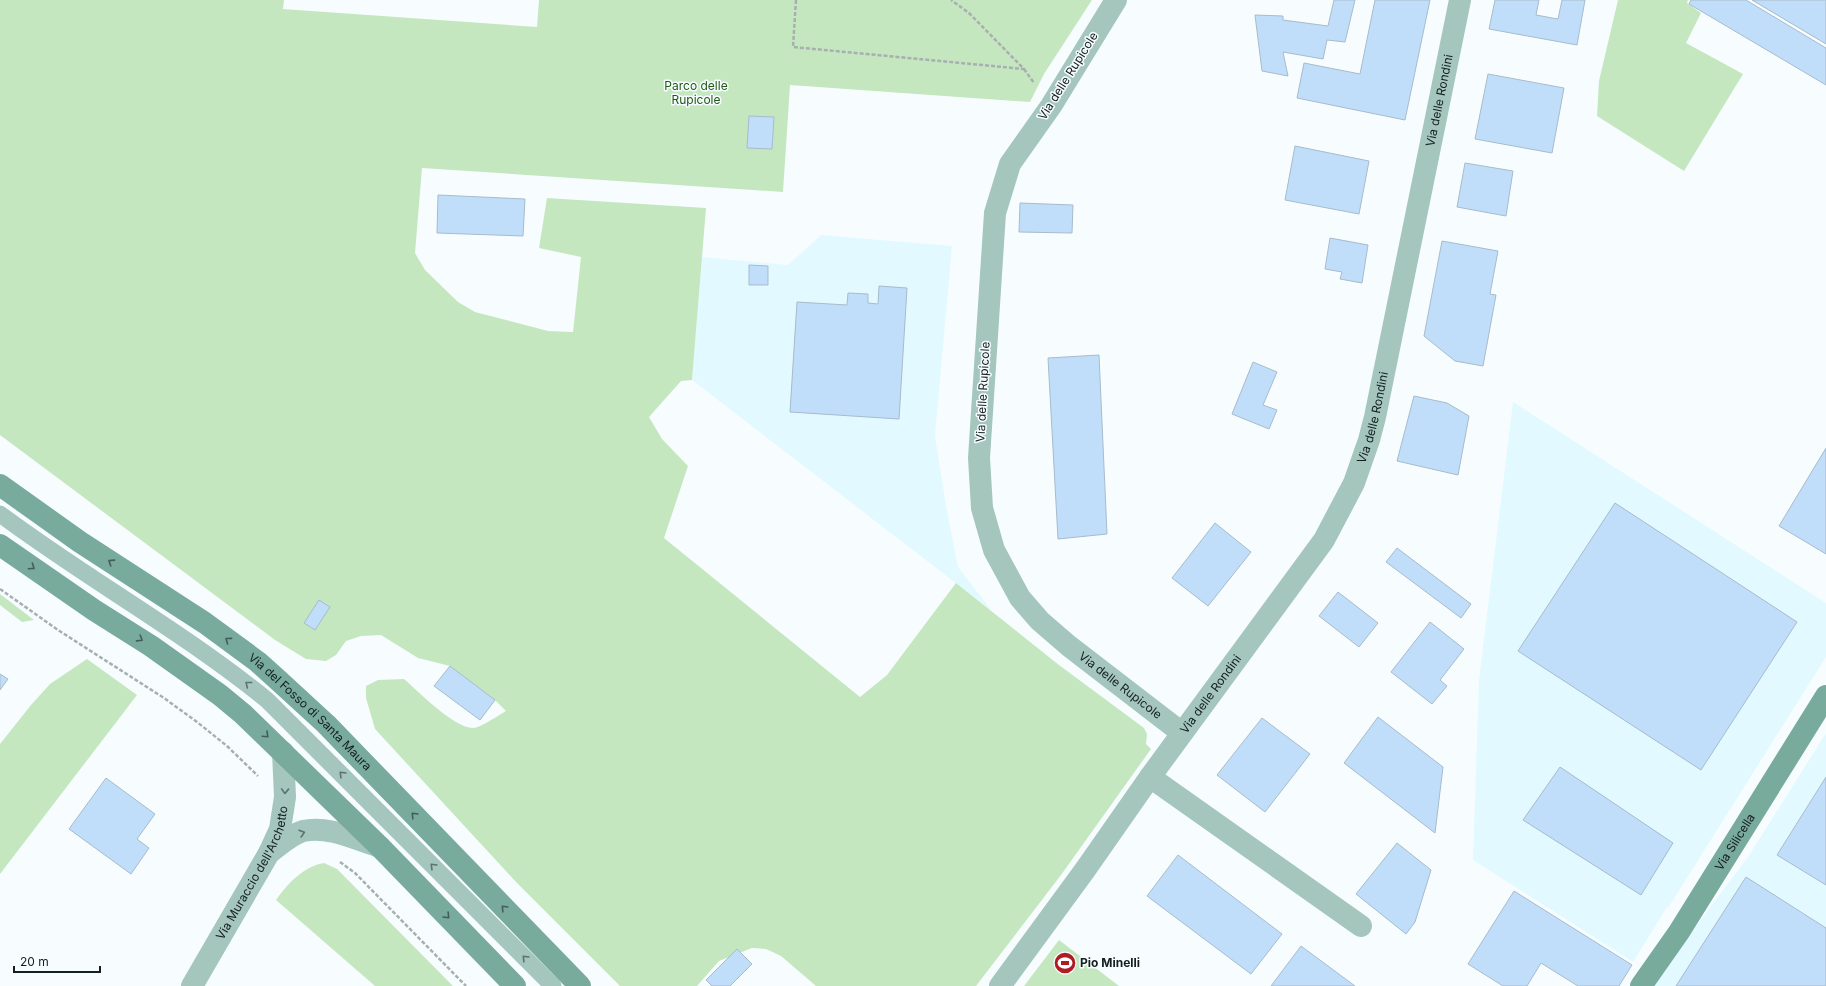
<svg xmlns="http://www.w3.org/2000/svg" width="1826" height="986" font-family="Inter,sans-serif">
  <rect width="100%" height="100%" fill="#f7fdfe"/>
  <g fill="#e2faff">
    <path d="M821,235L952,246L935,436L946,506L958,567L992,611L692,380L702,257L788,265Z"/>
    <path d="M1513,402L1826,603V657L1668,908L1667,907L1633,962L1473,860L1479,680Z"/>
    <path d="M1826,733V986H1651L1748,857Z"/>
  </g>
  <g fill="#c5e7c0">
    <path d="M0,0H284L283,9L537,27L539,0H1092L1044,74L1030,102L790,85L783,192L422,168L415,253L425,270L458,302L475,312L548,331L573,332L581,257L539,248L547,198L706,208L692,380L681,381L649,417L662,439L688,466L664,538L860,697L887,675L956,583L1059,665L1144,728L1147,734L1146,744L1151,749L1061,875L976,986H816L781,956L766,949L752,948L719,961L697,986H620L516,882L375,729L366,698V686L378,680L404,679C418,691 454,728 473,728C480,728 499,715 506,711L495,700L450,666L418,658L381,635L361,636L346,641L336,655L326,661L306,659L275,640L0,435Z"/>
    <path d="M1618,0H1688L1687,3L1701,13L1686,43L1743,74L1684,171L1597,116L1599,81Z"/>
    <path d="M0,594L34,620L22,622L0,605Z"/>
    <path d="M87,659L137,695L0,874V744L31,705L50,684Z"/>
    <path d="M324,863L337,869L453,986H375L276,900C287,884 304,866 324,863Z"/>
    <path d="M1059,940L1119,986H1024Z"/>
  </g>
  <g fill="#c0defa" stroke="#a7bbcc">
    <path d="M1334,0H1355L1345,42L1327,40L1323,59L1283,52L1288,76L1262,71L1255,15L1283,16V20L1328,26Z"/>
    <path d="M1375,0H1430L1405,120L1297,98L1304,63L1360,74Z"/>
    <path d="M1495,0H1539L1536,15L1558,19L1562,0H1585L1577,45L1489,29Z"/>
    <path d="M1691,0H1746L1826,48V85L1689,4Z"/>
    <path d="M1752,0H1826V44Z"/>
    <path d="M1488,74L1564,88L1552,153L1475,139Z"/>
    <path d="M749,116L774,117L772,149L747,148Z"/>
    <path d="M1295,146L1369,161L1359,214L1285,200Z"/>
    <path d="M1465,163L1513,171L1506,216L1457,207Z"/>
    <path d="M438,195L525,199L523,236L437,233Z"/>
    <path d="M1020,203L1073,205L1072,233L1019,232Z"/>
    <path d="M1330,238L1368,245L1362,283L1340,279L1342,272L1325,269Z"/>
    <path d="M1442,241L1498,251L1490,294L1496,295L1483,366L1455,361L1424,336Z"/>
    <path d="M749,265L768,266V285H749Z"/>
    <path d="M879,286L907,288L899,419L790,412L797,302L847,305L848,293L868,294V303L878,304Z"/>
    <path d="M1099,355L1107,534L1058,539L1048,358Z"/>
    <path d="M1253,362L1277,372L1263,405L1277,410L1269,429L1232,414Z"/>
    <path d="M1414,396L1447,403L1469,416L1458,475L1397,461Z"/>
    <path d="M1826,448V554L1779,526Z"/>
    <path d="M1615,503L1797,622L1701,770L1518,651Z"/>
    <path d="M1215,523L1251,552L1208,606L1172,578Z"/>
    <path d="M1397,548L1471,604L1461,618L1386,562Z"/>
    <path d="M1338,592L1378,623L1359,647L1319,616Z"/>
    <path d="M319,600L330,607L315,630L304,623Z"/>
    <path d="M1430,622L1464,649L1440,680L1447,686L1432,704L1391,672Z"/>
    <path d="M450,666L495,700L480,720L434,686Z"/>
    <path d="M0,674L8,679L0,690Z"/>
    <path d="M1378,717L1443,767L1435,833L1344,763Z"/>
    <path d="M1262,718L1310,754L1265,812L1217,775Z"/>
    <path d="M1560,767L1673,843L1641,895L1523,820Z"/>
    <path d="M1826,777V885L1777,855Z"/>
    <path d="M106,778L155,814L137,839L149,848L131,874L69,829Z"/>
    <path d="M1397,843L1431,870L1415,922L1406,934L1356,894Z"/>
    <path d="M1178,855L1282,934L1251,974L1147,896Z"/>
    <path d="M1746,877L1826,928V986H1676Z"/>
    <path d="M1514,891L1632,965L1619,986H1578L1541,963L1527,986H1503L1468,964Z"/>
    <path d="M1301,946L1355,986H1271Z"/>
    <path d="M737,949L752,964L730,986H712L706,980Z"/>
  </g>
  <g fill="none" stroke-linecap="round" stroke-linejoin="round">
    <g stroke="#a7afb0" stroke-width="2.5" stroke-dasharray="4 2" stroke-linecap="butt">
      <path d="M796,0L793,47L1024,69L969,13L951,0"/>
      <path d="M1024,69L1034,83"/>
      <path d="M0,589L58,630L164,698L197,722L227,746L258,776"/>
      <path d="M340,862L355,873L466,986"/>
    </g>
    <path stroke="#a5c6bc" stroke-width="17" d="M0,514C87,579 182,631 267,700L553,986"/>
    <g stroke="#a5c6bc" stroke-width="22">
      <path id="s1" d="M1116,0L1051,106L1010,164L995,213L979,458L982,508L994,550L1020,598L1040,621L1069,646L1182,733"/>
      <path d="M1150,777L1361,926"/>
      <path d="M269,853C279,846 290,835 303,831C328,825 357,840 380,847"/>
      <path id="s2" d="M192,986L269,853L280,829L285,797L283,752"/>
      <path id="s3" d="M1000,986L1085,870L1150,777L1324,540L1354,483L1369,440L1375,417L1460,0"/>
    </g>
    <g stroke="#79ab9d" stroke-width="22">
      <path id="s4" d="M0,485L80,542L205,623L258,662L278,680L326,724L580,986"/>
      <path d="M0,545L94,610L151,646L220,695L243,714L380,847L515,986"/>
      <path id="s5" d="M1641,986L1679,932L1826,696"/>
    </g>
  </g>
  <defs><path id="oneway-chevron" d="M-2-3.5L2.5 0L-2 3.5" fill="none" stroke-width="1.6" stroke-linecap="round" stroke-linejoin="round"/></defs>
  <g stroke="#415e59">
    <use href="#oneway-chevron" transform="translate(111 562) rotate(-147)"/>
    <use href="#oneway-chevron" transform="translate(32 567) rotate(34)"/>
    <use href="#oneway-chevron" transform="translate(140 639) rotate(32)"/>
    <use href="#oneway-chevron" transform="translate(228 640) rotate(-144)"/>
    <use href="#oneway-chevron" transform="translate(266 735) rotate(43)"/>
    <use href="#oneway-chevron" transform="translate(414 815) rotate(-134)"/>
    <use href="#oneway-chevron" transform="translate(504 908) rotate(-134)"/>
    <use href="#oneway-chevron" transform="translate(447 916) rotate(46)"/>
  </g>
  <g stroke="#5c726e">
    <use href="#oneway-chevron" transform="translate(248 684) rotate(-141)"/>
    <use href="#oneway-chevron" transform="translate(342 774) rotate(-135)"/>
    <use href="#oneway-chevron" transform="translate(285 791) rotate(92)"/>
    <use href="#oneway-chevron" transform="translate(302 833) rotate(-17)"/>
    <use href="#oneway-chevron" transform="translate(433 866) rotate(-135)"/>
    <use href="#oneway-chevron" transform="translate(525 958) rotate(-135)"/>
  </g>
  <defs>
    <g id="stadium-disc" transform="scale(1.15)"><circle r="9.5" fill="#af1c24" stroke="#f7fdfe"/><path d="M0-5a6.5 5 0 1 0 0 10a6.5 5 0 1 0 0-10ZM-3.5-1.8h7v3.6h-7Z" fill="#fff"/></g>
  </defs>
  <g fill-rule="evenodd">
    <use href="#stadium-disc" x="1065" y="963"/>
  </g>
  <g text-anchor="middle" stroke-width="3" stroke-linejoin="round" paint-order="stroke">
    <g font-size="12" fill="#131f21" stroke="#f7fdfe">
      <text transform="translate(1068 76) rotate(-58)" y="4">Via delle Rupicole</text>
      <text dy="4" stroke="none"><textPath href="#s3" startOffset="1008">Via delle Rondini</textPath></text>
      <text transform="translate(983 392) rotate(-87)" y="4">Via delle Rupicole</text>
      <text dy="4" stroke="none"><textPath href="#s3" startOffset="684">Via delle Rondini</textPath></text>
      <text dy="4" stroke="none"><textPath href="#s1" startOffset="774">Via delle Rupicole</textPath></text>
      <text dy="4" stroke="none"><textPath href="#s3" startOffset="360">Via delle Rondini</textPath></text>
      <text dy="4" stroke="none"><textPath href="#s4" startOffset="385">Via del Fosso di Santa Maura</textPath></text>
      <text dy="4" stroke="none"><textPath href="#s5" startOffset="172">Via Silicella</textPath></text>
      <text dy="4" stroke="none"><textPath href="#s2" startOffset="129">Via Muraccio dell'Archetto</textPath></text>
    </g>
    <g font-size="12" fill="#1f5716" stroke="#f7fdfe">
      <text x="696" y="90">Parco delle<tspan x="696" dy="14">Rupicole</tspan></text>
    </g>
    <g font-size="12" font-weight="bold" fill="#131f21" stroke="#f7fdfe" text-anchor="start">
      <text x="1080" y="967">Pio Minelli</text>
    </g>
  </g>
  <path d="M14 966v6h86v-6" fill="none" stroke="#131f21" stroke-width="2"/>
  <text x="20" y="966" font-size="12" fill="#131f21" stroke="#f7fdfe" stroke-width="3" paint-order="stroke">20 m</text>
</svg>
